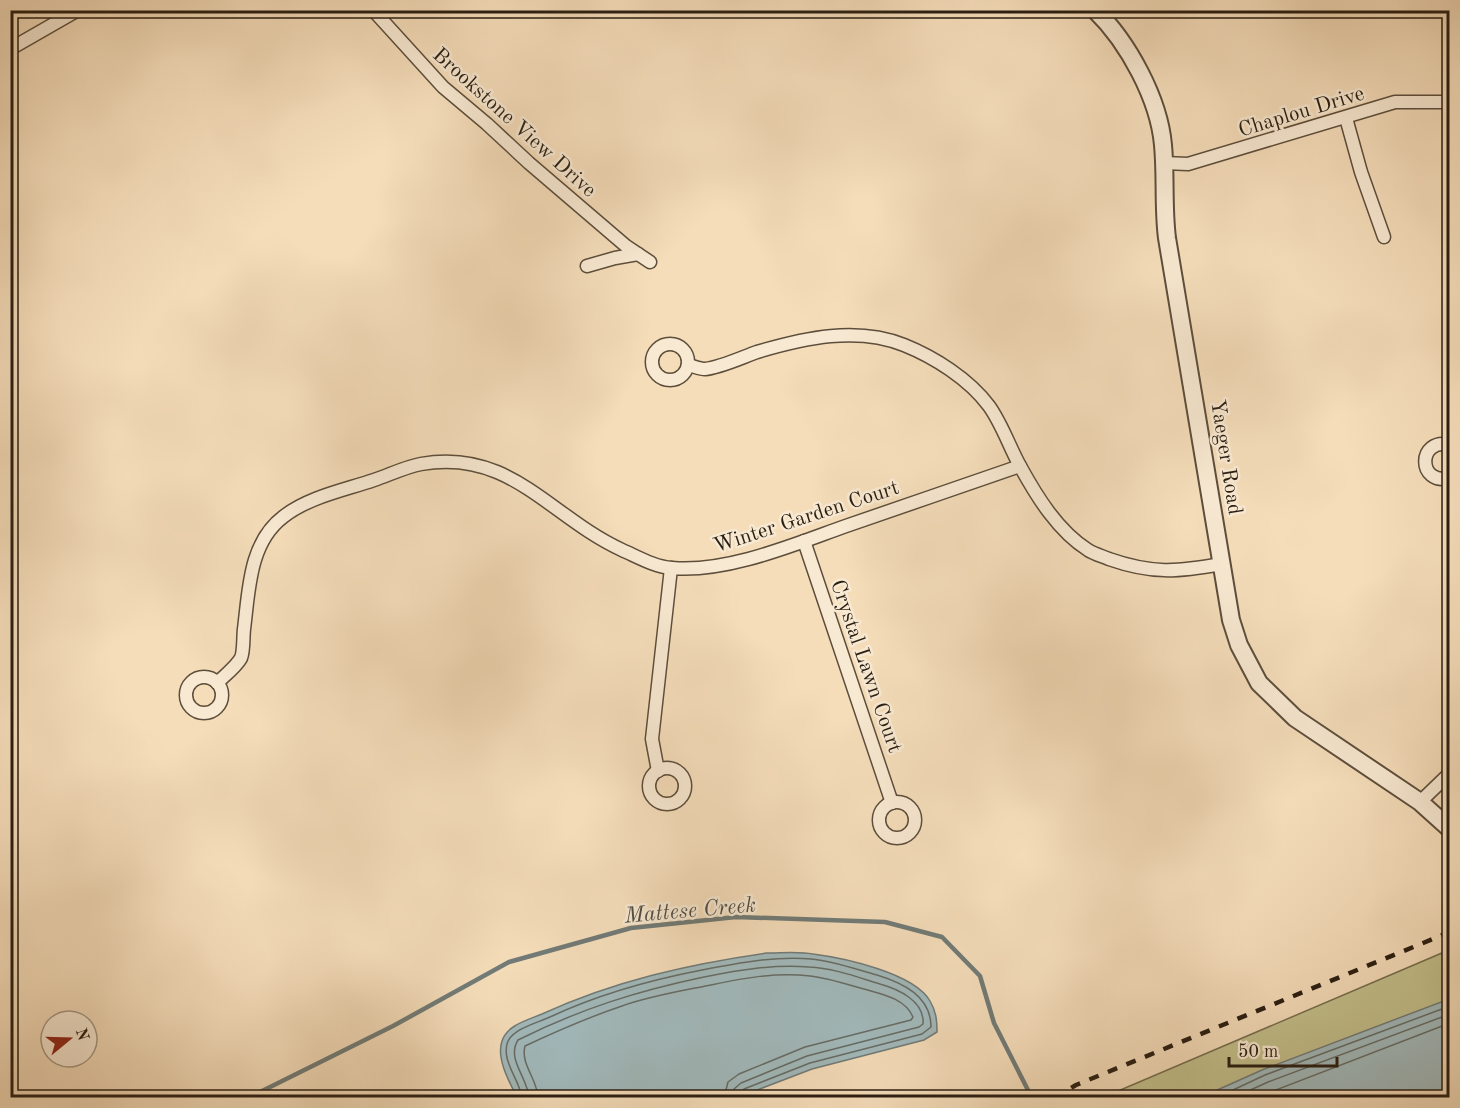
<svg xmlns="http://www.w3.org/2000/svg" width="1460" height="1108" font-family="'Old Standard TT',serif">
  <rect width="100%" height="100%" fill="#f5ddba"/>
  <filter id="stains"><feTurbulence type="fractalNoise" baseFrequency=".00333" numOctaves="4"/><feColorMatrix values="0 0 0 0 .2 0 0 0 0 .09 0 0 0 0 .02 0 0 0 .5 -.17"/></filter>
  <radialGradient id="worn" r=".72"><stop offset=".6" stop-color="#630" stop-opacity="0"/><stop offset="1" stop-color="#630" stop-opacity=".3"/></radialGradient>
  <path fill="#c2bf8b" stroke="#766e4e" stroke-width="1.5" d="M1449,950V1097H1104Z"/>
  <g fill="#a1b9bb" stroke="#717b77" stroke-width="1.5">
    <path d="M767,953C782,953 798,951 813,954C844,958 914,973 930,1001C936,1011 937,1020 937,1032L924,1040L812,1069L739,1097H517C509,1082 496,1058 502,1041C507,1025 528,1020 542,1014C614,981 689,964 767,953Z"/>
    <path d="M1449,999V1097H1206L1215,1091L1262,1070Z"/>
  </g>
  <g fill="none" stroke-linecap="round" stroke-linejoin="round">
    <g stroke="#666c66" stroke-width="1.5">
      <path d="M522,1098C520,1080 500,1060 508,1041C515,1028 537,1023 550,1017C599,994 650,980 702,970C738,963 774,956 811,959C833,961 855,969 877,975C903,983 931,996 931,1027L922,1034L810,1063L744,1089L741,1093L740,1098"/>
      <path d="M529,1098C528,1078 506,1059 518,1040C580,1009 637,991 704,977C739,970 774,964 809,967C833,968 857,977 880,984C898,989 925,1001 923,1024L919,1027L807,1056L741,1083L734,1089L733,1098"/>
      <path d="M538,1098C538,1080 520,1064 525,1046C557,1031 589,1017 622,1006C650,996 681,991 711,985C743,978 777,972 810,976C828,978 846,984 864,989C881,994 905,998 913,1017L911,1020L805,1047L739,1074L728,1082L724,1098"/>
      <path d="M1216,1098L1265,1075L1450,1006"/>
      <path d="M1233,1098L1268,1082L1450,1014"/>
      <path d="M1255,1098L1450,1023"/>
    </g>
    <path stroke="#717b77" stroke-width="4.5" d="M253,1098L258,1093L393,1026L509,962L631,928L736,917L885,922L942,937L980,976L994,1023L1032,1098"/>
    <g stroke="#5d4e3c" stroke-width="15">
      <g id="minor">
        <path d="M373,10L443,87L487,124L529,163L626,246L650,262"/>
        <path d="M10,49L78,10"/>
        <path d="M1346,118L1361,172L1384,237"/>
        <path d="M1164,163L1188,164L1395,102H1450"/>
        <path d="M587,266L615,258L638,254"/>
        <circle cx="670" cy="362" r="18"/>
        <path d="M688,365C693,366 700,369 705,369C719,368 743,357 757,352C804,338 857,326 904,345C934,357 969,379 989,406C1002,424 1009,446 1020,466C1037,497 1058,531 1088,550C1094,554 1102,556 1109,559C1152,574 1177,572 1221,564"/>
        <path d="M1450,445C1417,437 1417,486 1450,478"/>
        <path d="M804,541L892,803"/>
        <circle cx="204" cy="695" r="18"/>
        <path d="M217,683C224,676 236,667 241,658C244,651 243,637 244,629C249,590 249,543 283,517C308,497 345,490 374,480C389,475 405,467 421,464C510,448 550,517 622,550C638,557 655,567 672,568C726,573 793,545 843,527C902,507 961,486 1020,466"/>
        <circle cx="667" cy="786" r="18"/>
        <path d="M658,771L652,739L671,568"/>
        <path d="M1420,802L1450,773"/>
        <circle cx="897" cy="820" r="18"/>
      </g>
    </g>
    <g stroke="#5d4e3c" stroke-width="20">
      <path id="tertiary" d="M1095,10C1128,42 1159,99 1163,145C1166,176 1163,207 1167,238L1231,620L1239,645L1259,683L1295,718L1420,802L1450,829"/>
    </g>
    <use href="#minor" stroke="#f8e9d2" stroke-width="12"/>
    <use href="#tertiary" stroke="#f8e9d2" stroke-width="16"/>
    <path stroke="#2a1e12" stroke-width="4.5" stroke-dasharray="10 10" stroke-linecap="butt" d="M1054,1098L1076,1085L1450,932"/>
  </g>
  <g text-anchor="middle" stroke-width="5" stroke-linejoin="round" paint-order="stroke">
    <g font-size="21" fill="#2a1e12" stroke="#f8e9d2">
      <text transform="translate(1301 111) rotate(-17)" y="7">Chaplou Drive</text>
      <text transform="translate(515 122) rotate(42)" y="7">Brookstone View Drive</text>
      <text transform="translate(1227 457) rotate(81)" y="7">Yaeger Road</text>
      <text transform="translate(806 516) rotate(-18)" y="7">Winter Garden Court</text>
      <text transform="translate(867 666) rotate(71)" y="7">Crystal Lawn Court</text>
    </g>
    <g font-size="22" font-style="italic" fill="#4e4c45" stroke="#f8e9d2">
      <text transform="translate(690 909) rotate(-5)" y="8">Mattese Creek</text>
    </g>
  </g>
  <rect width="1460" height="1108" fill="none" stroke="#f5ddba" stroke-width="36"/>
  <rect x="12" y="12" width="1436" height="1084" fill="none" stroke="#2a1e12" stroke-width="3"/>
  <rect x="18" y="18" width="1424" height="1072" fill="none" stroke="#2a1e12" stroke-width="1.5"/>
  <g transform="translate(69 1039) rotate(71)"><circle r="28" fill="#f8e9d2" stroke="#a69885" stroke-width="1.5"/>
  <path d="M0-4.5L10 22L0 15L-10 22Z" fill="#8f2418"/>
  <text y="-9" font-size="16" font-weight="bold" text-anchor="middle" fill="#2a1e12">N</text>
  </g>
  <path d="M1229 1057v9h108v-9" fill="none" stroke="#2a1e12" stroke-width="3"/>
  <text x="1238" y="1057" font-size="18" fill="#2a1e12" stroke="#f8e9d2" stroke-width="4.5" paint-order="stroke">50 m</text>
  <rect width="100%" height="100%" filter="url(#stains)"/>
  <rect width="100%" height="100%" fill="url(#worn)"/>
</svg>
